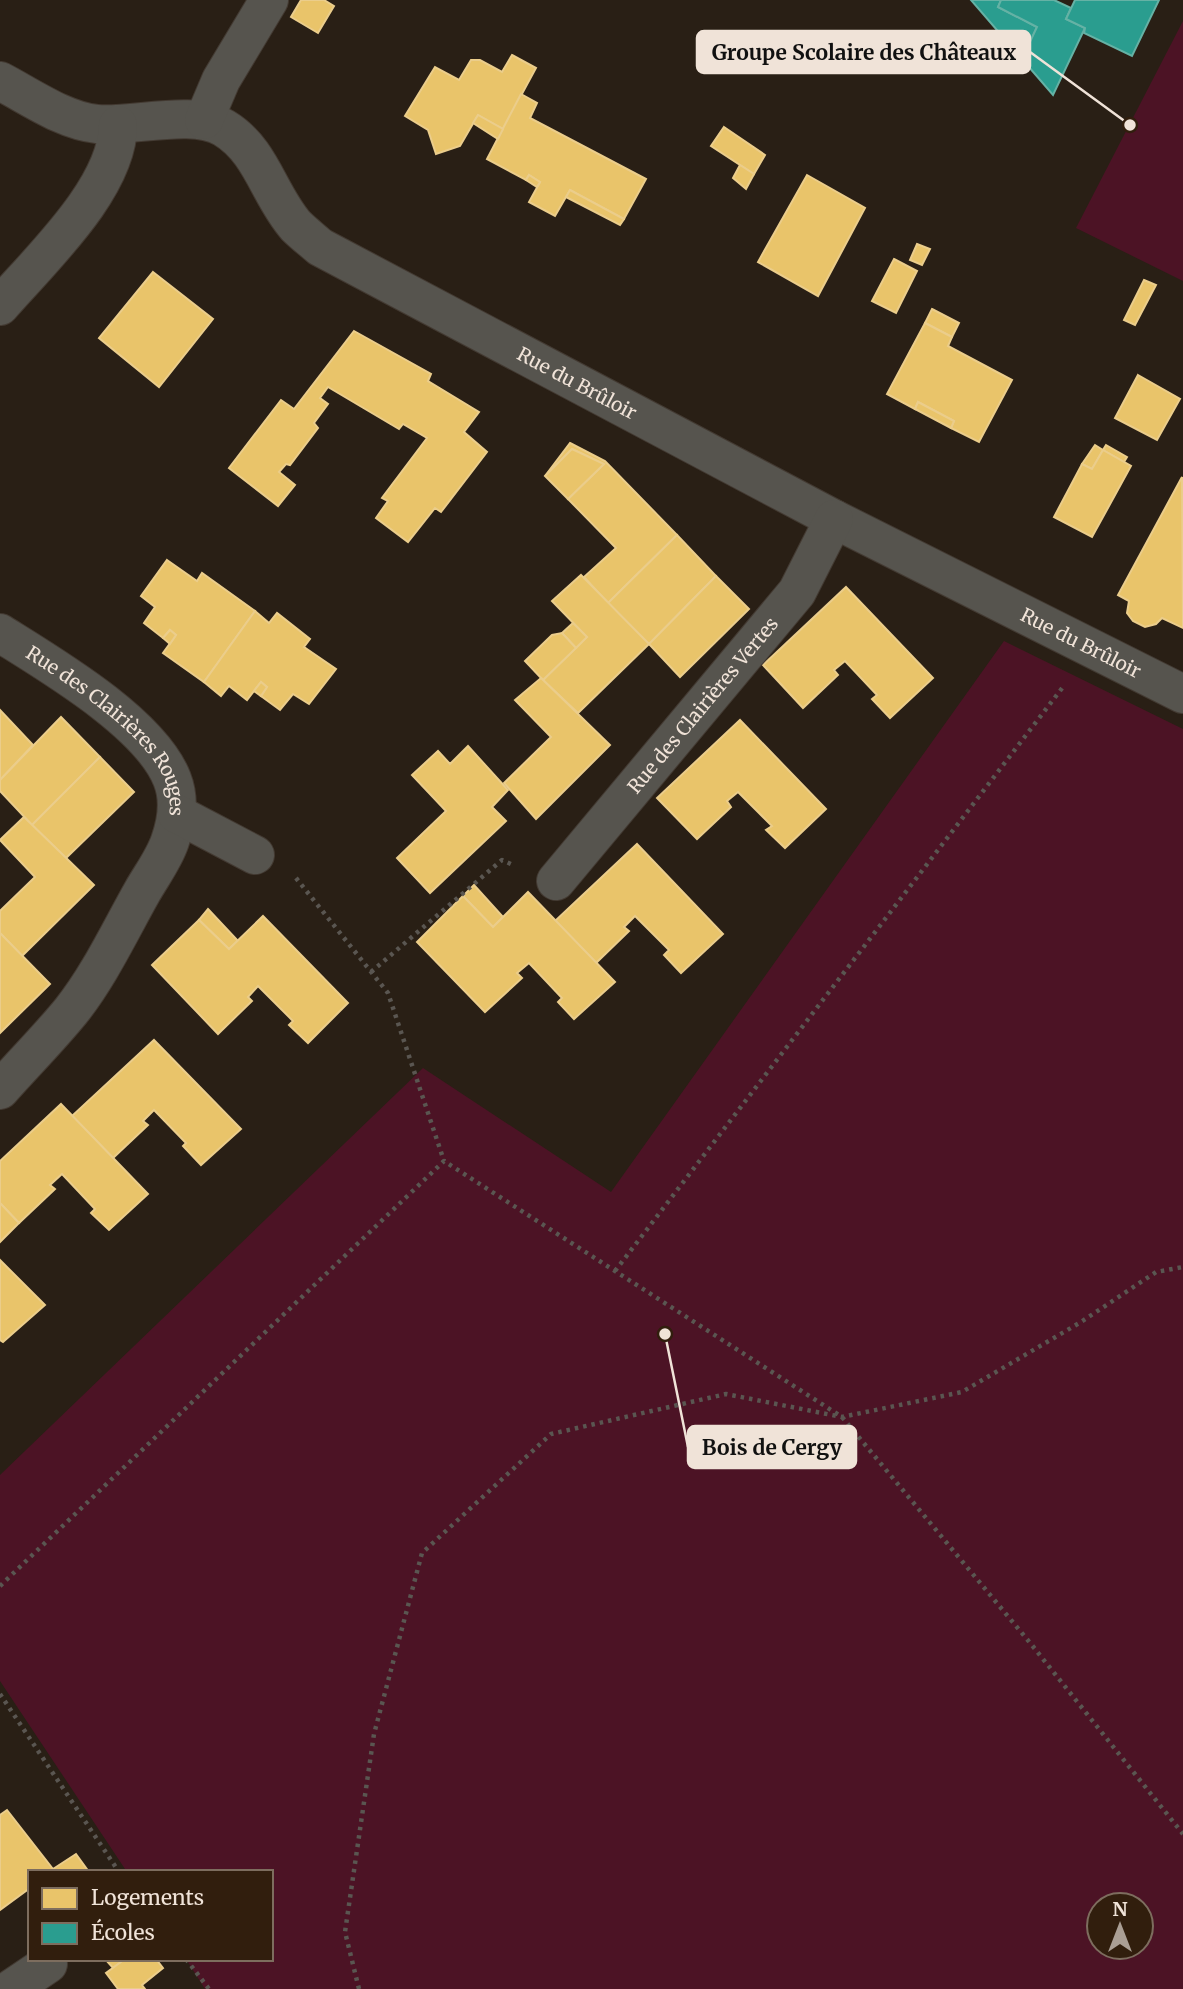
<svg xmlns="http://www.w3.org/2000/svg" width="1183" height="1989" font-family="Merriweather,serif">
  <rect width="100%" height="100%" fill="#291f15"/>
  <g fill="#4c1325" fill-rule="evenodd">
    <path d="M1183,21V281L1076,228Z"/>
    <path d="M1004,641L1183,729V1989H205L186,1959H271V1872H127L0,1681V1475L423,1068L611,1192ZM1099,1905H1141V1947H1099Z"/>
  </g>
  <g fill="#e9c46a" stroke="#ebcd8b" stroke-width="2">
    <path d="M301,0H324L334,6L318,33L291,17Z"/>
    <path d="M512,55L536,68L503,129L478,115L460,146L436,154L428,130L405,116L435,67L459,80L471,60H480L502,72Z"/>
    <path d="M521,94L537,103L530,118L646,179L624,219L570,190L555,216L529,202L540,182L529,175L526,180L487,159Z"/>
    <path d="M478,115L503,129L498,139L473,123Z"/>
    <path d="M724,127L765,155L754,174L711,146Z"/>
    <path d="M740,165L754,174L746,189L733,178Z"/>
    <path d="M529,175L540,182L537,187L526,180Z"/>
    <path d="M807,175L865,208L818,296L758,262Z"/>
    <path d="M570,190L624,219L620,225L566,197Z"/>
    <path d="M917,244L930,249L922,265L910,260Z"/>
    <path d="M894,259L917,271L896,313L872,301Z"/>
    <path d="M153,272L213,319L159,387L99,338Z"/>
    <path d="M1144,280L1156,285L1135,325L1124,320Z"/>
    <path d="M932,309L959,323L952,337L925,323Z"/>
    <path d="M925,323L952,337L948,346L1012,380L979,442L951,428L954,421L918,402L915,409L887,394Z"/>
    <path d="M354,331L431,374L428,381L479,412L464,432L487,452L441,512L435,508L408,542L376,518L388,501L382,498L427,438L403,424L399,429L328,387L320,398L328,404L314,423L318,428L290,465L286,464L279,472L295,485L278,506L229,468L281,400L294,409Z"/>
    <path d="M1138,375L1180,399L1157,440L1115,418Z"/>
    <path d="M918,402L954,421L951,428L915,409Z"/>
    <path d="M570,443L605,461L677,535L608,603L584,577L616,548L568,499L604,464L572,449L545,476Z"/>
    <path d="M1095,445L1103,450L1092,469L1082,464Z"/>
    <path d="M1106,445L1127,457L1124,462L1103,450Z"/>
    <path d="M572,449L604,464L568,499L545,476Z"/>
    <path d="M1103,450L1131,466L1092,537L1054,517L1082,464L1092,469Z"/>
    <path d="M1182,477L1183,628L1162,618L1156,624L1145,627L1133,621L1127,613L1129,601L1118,595Z"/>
    <path d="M677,535L716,576L649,644L608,603Z"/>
    <path d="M167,560L197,581L202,573L255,611L204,682L163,653L176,635L170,630L163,638L144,623L155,607L141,596Z"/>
    <path d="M581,575L649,644L578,713L543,680L587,637L552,601Z"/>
    <path d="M716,576L749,609L680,677L649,644Z"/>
    <path d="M846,587L933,678L890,718L872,699L877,695L845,661L834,670L838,675L803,708L763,665Z"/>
    <path d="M255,611L269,623L277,613L310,639L304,647L336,669L309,704L293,694L280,710L261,696L267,687L261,682L247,700L229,686L221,696L204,682Z"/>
    <path d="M573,623L587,637L576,648L562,633Z"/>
    <path d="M170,630L176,635L170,644L163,638Z"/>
    <path d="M562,633L576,648L543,680L525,661L552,635Z"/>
    <path d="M541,678L610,745L536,819L504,783L551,737L515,700Z"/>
    <path d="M261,682L267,687L261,696L254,691Z"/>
    <path d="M0,710L33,745L0,780Z"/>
    <path d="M61,717L100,757L32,825L0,791V780Z"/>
    <path d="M740,720L826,809L785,848L766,830L772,826L738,792L727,801L731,807L697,839L657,798Z"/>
    <path d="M468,746L508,790L492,807L506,821L430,893L397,858L446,811L412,775L438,751L450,764Z"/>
    <path d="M100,757L134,792L66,858L32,825Z"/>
    <path d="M24,817L94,885L22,956L0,933V911L35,877L0,840Z"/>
    <path d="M637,844L723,934L681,973L664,955L669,950L635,916L624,927L629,931L596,963L555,921Z"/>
    <path d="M474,885L503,917L493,927L463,896Z"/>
    <path d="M528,892L615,982L574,1019L558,1002L562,998L529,963L517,973L522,978L485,1012L417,942L463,896L493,927Z"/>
    <path d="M208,909L238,941L229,949L199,920Z"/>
    <path d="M263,916L348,1003L308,1043L289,1025L293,1021L258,986L248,997L252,1001L218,1034L152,965L199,920L229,949Z"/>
    <path d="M0,933L50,984L0,1033Z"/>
    <path d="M154,1040L241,1129L201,1165L183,1146L186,1143L154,1110L143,1121L148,1125L113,1158L72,1116Z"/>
    <path d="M61,1104L148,1194L109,1230L91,1213L95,1209L62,1174L50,1185L55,1189L19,1223L0,1203V1161Z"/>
    <path d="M0,1203L19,1223L0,1242Z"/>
    <path d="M0,1260L45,1305L3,1342L0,1340Z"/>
    <path d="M7,1810L53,1869L76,1854L89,1872H30V1888L0,1910V1815Z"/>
    <path d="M105,1959H125L113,1968Z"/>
    <path d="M125,1959H156L163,1968L142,1985L145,1989H118L106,1973Z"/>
  </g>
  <g fill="#2a9d8f" stroke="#65b2a5" stroke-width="2">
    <path d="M971,0H1001L998,7L1037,27L1022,59Z"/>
    <path d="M1001,0H1054L1071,8L1066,19L1085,28L1053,95L1022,59L1037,27L998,7Z"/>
    <path d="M1075,0H1159L1132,56L1084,33L1085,28L1066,19Z"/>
  </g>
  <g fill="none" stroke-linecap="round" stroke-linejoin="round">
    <g stroke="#433a32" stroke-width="40">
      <g id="minor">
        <path id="s1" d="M0,81C29,96 64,121 97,124C134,127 193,109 224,128C262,151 268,194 296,226C303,233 312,240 320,247L834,519L1183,694"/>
        <path d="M204,120L221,80L269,0"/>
        <path d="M0,306C39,261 118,188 118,125"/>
        <path id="s2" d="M0,633C51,665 150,723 172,779C180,799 177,821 170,841C164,859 151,876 142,892C120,931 99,976 71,1011C49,1038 23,1064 0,1090"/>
        <path d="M177,814L255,855"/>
        <path id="s3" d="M556,881L797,592L834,519"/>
        <path d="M11,1989L48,1964"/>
      </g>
    </g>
    <g stroke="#5a5651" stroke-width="4.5" stroke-dasharray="3.5 5" stroke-linecap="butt">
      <path d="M296,878L388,993L444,1161"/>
      <path d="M371,972L502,860L513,865"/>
      <path d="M615,1271L1063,687"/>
      <path d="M0,1586L444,1161L842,1417L1031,1644L1183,1834"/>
      <path d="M0,1694L119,1872"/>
      <path d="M186,1959L209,1989"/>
      <path d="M359,1989L345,1932L374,1734L422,1553L551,1434L726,1394L842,1417L962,1392L1081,1322L1156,1272L1183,1267"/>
    </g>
    <use href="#minor" stroke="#56544e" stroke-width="38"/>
  </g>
  <g text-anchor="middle" stroke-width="7" stroke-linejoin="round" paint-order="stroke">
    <g font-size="19" fill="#f0e3d8" stroke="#311e0d">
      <text dy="7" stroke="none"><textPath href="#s1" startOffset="681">Rue du Brûloir</textPath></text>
      <text dy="7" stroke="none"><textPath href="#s1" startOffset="1248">Rue du Brûloir</textPath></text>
      <text dy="7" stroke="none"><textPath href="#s3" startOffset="229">Rue des Clairières Vertes</textPath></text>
      <text dy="7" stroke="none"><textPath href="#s2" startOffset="150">Rue des Clairières Rouges</textPath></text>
    </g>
  </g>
  <path fill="none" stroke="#f0e3d8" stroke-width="2.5" d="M1130 125L1030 52M665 1334L688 1447"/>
  <g fill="#f0e3d8" stroke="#311e0d" stroke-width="2.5">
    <circle cx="1130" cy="125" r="7"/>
    <circle cx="665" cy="1334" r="7"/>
  </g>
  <g fill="#f0e3d8" stroke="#f0e3d8" stroke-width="2.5">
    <rect x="697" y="31" width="333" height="42" rx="7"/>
    <rect x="688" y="1426" width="168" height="42" rx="7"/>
  </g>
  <g font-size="21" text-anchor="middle" font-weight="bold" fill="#111">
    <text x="864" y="60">Groupe Scolaire des Châteaux</text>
    <text x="772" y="1455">Bois de Cergy</text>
  </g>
  <rect x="28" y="1870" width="245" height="91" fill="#311e0d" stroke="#7d6d5e" stroke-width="2"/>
  <rect x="42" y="1888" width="35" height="21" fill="#e9c46a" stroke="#7d6d5e" stroke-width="2"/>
  <text x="91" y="1905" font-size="21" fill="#f0e3d8">Logements</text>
  <rect x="42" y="1923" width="35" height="21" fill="#2a9d8f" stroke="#7d6d5e" stroke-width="2"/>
  <text x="91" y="1940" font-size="21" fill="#f0e3d8">Écoles</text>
  <g transform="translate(1120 1926)"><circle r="33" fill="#311e0d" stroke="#7d6d5e" stroke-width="2"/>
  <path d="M0-5L12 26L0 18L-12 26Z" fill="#aa9e94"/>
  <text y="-10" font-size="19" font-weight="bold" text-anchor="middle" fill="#f0e3d8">N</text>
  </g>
</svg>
